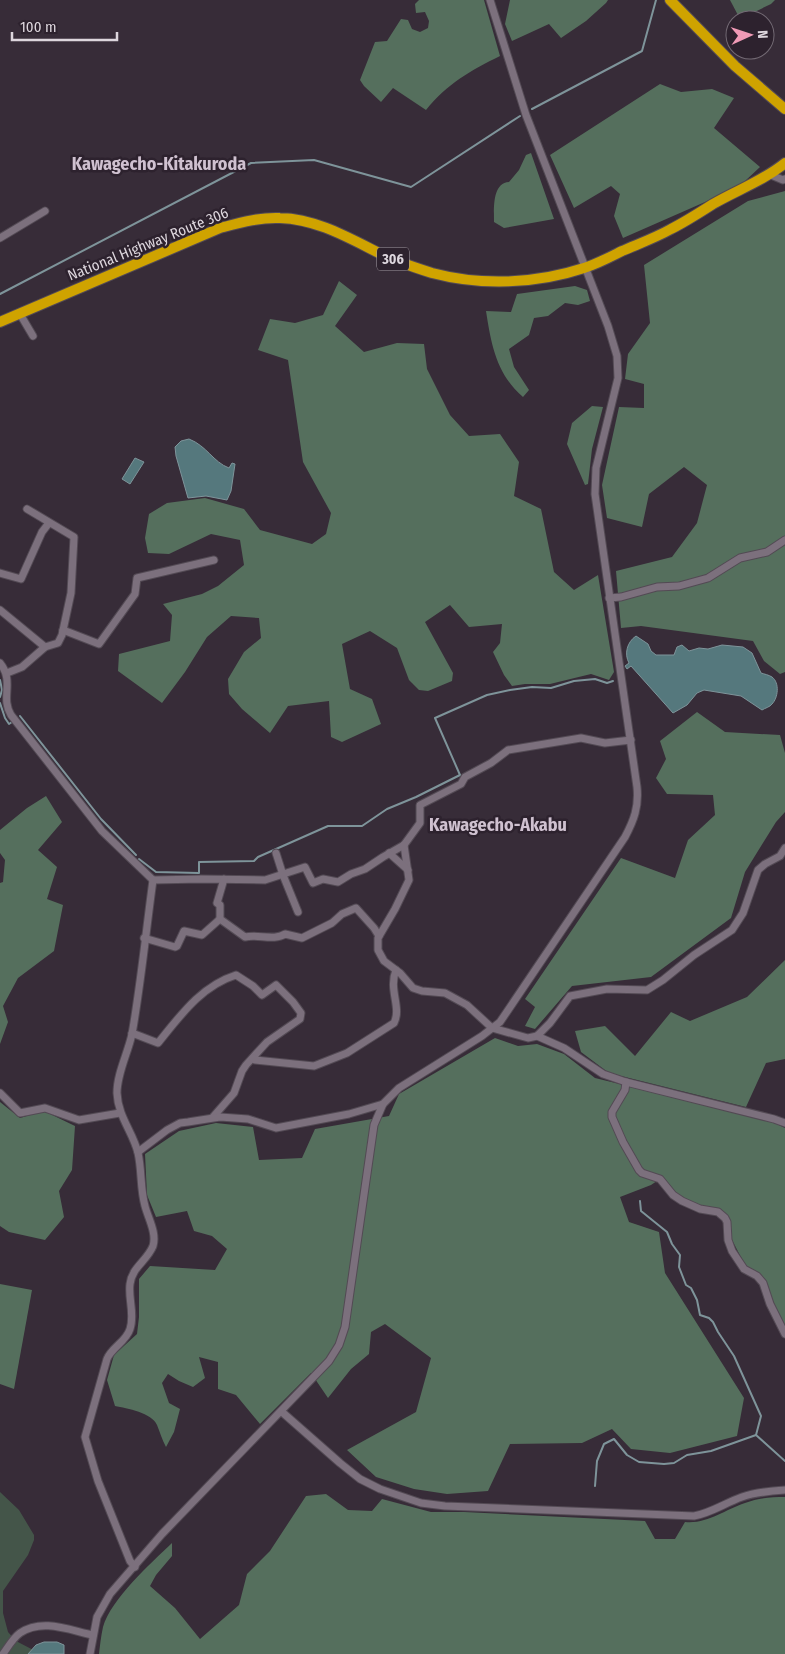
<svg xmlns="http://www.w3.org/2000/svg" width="785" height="1654" font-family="'Fira Sans Condensed',sans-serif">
  <rect width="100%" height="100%" fill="#372c38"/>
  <path fill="#445549" d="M0,1492L19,1510L34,1535V1540L28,1555L3,1591V1613L8,1632L16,1641L41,1654H0Z"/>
  <g fill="#556f5d">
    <path d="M419,0H484L500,56C471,70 447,84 426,110L393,88L381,102L364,86L360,80L375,42L387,41L401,19L408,20L412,29L420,32L428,28L429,21L425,12L416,13L415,4Z"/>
    <path d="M510,0H608L606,3L586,21L561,38L549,24L512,41L505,24Z"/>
    <path d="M730,0H775L771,4L740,19Z"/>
    <path d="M660,84L681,92L712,89L734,98L714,128L760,167L744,182L705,202L623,238L614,216L620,194L611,186L574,208L550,155Z"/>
    <path d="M531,153L554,219L504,228L494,222C494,209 492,183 509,182L519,170L526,155Z"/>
    <path d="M785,191V672L780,674L764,661L753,641L641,626L621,628L616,571L672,557L697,523L707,485L684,467L649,494L642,527L607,518L602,485L619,407L644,408V384L625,379L628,354L650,323L644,265L748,201Z"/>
    <path d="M339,281L357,295L335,326L364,352L397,343L424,344L427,369L450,415L469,436L500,434L519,462L514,496L541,509L554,572L574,590L598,575L614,672L609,680L591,674L550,684H525L512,686L504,675L493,652L500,643L502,624L469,627L450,605L425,622L453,673L452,681L428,691L419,690L409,680L397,648L370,631L342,644L350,689L372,699L381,724L342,742L331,737L329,701L288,706L270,733L242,709L229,694L228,679L244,652L261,638L259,618L231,616L207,637L185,672L162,703L118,671L119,654L170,641L172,615L163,604L202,594L218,586L244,565L240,540L211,534L169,554L148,553L145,538L149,514L167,503L205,498L244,509L260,530L312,544L326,534L331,513L303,462L288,360L258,350L270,319L295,323L323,315Z"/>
    <path d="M575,286L587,290L590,301L578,305L565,303L548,316L534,318L529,335L509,349L514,367L529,390L523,397C496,374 491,343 486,311L511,312L517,294Z"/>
    <path d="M592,406L603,407L592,449L588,484L585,485L567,444L572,423Z"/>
    <path d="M697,712L725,732L780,735L785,753V812L776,822L745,872L731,918L651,977L572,986L535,1029L525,1026L535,1007L525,999L621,858L675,878L688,840L715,815L713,795L667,794L656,778L666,759L660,741Z"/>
    <path d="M46,796L62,822L38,850L57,867L47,899L63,905L54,951L18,978L3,1006L8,1022L0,1044V883L3,882L5,860L0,853V830L27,808Z"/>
    <path d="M785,960V1059L766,1063L746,1107L609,1073L581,1052L575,1031L605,1026L635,1056L671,1012L690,1021L747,997Z"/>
    <path d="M495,1038L518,1046L537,1044L564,1054L595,1078L771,1121L785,1128V1328L765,1283L746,1267L731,1238L730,1222L675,1195L663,1177L651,1185L620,1197L629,1222L659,1232L665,1273L744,1398L737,1436L670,1453L631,1449L612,1429L582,1443L510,1444L488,1491L447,1494L414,1489L376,1477L347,1450L416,1412L431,1358L385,1324L371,1332L369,1354L351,1369L328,1398L311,1373L260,1424L236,1395L218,1389V1362L199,1357L205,1378L193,1387L179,1381L168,1374L162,1383L169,1403L180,1409L174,1432L166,1447C162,1440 160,1432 157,1425C152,1413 127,1408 115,1406L107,1380L114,1355L137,1334L139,1317V1279L150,1266L215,1270L227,1249L212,1236L194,1231L187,1211L156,1217L147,1195L145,1154L179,1131L216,1123L253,1127L259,1160L302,1158L315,1129L389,1116L399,1094Z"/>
    <path d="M0,1102L20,1118L44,1111L75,1126L72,1170L59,1191L64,1217L45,1240L9,1232L0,1226Z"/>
    <path d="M0,1284L32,1290L14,1389L0,1384Z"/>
    <path d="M326,1494L348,1510L372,1511L382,1499L431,1512H464L645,1521L655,1539H675L685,1522C708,1524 724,1510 745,1503C758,1498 771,1497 785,1497V1654H99C100,1645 101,1636 103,1627C111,1599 151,1563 172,1543V1556L156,1575L150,1586L175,1608L200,1639L239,1605L247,1574L270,1551L306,1496Z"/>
  </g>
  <g fill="#55787d" stroke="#7e949a">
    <path d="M189,439C207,446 213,462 229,468L232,463L235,464L231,491L227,500L206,496L188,498L176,456L175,447L181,441Z"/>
    <path d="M135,458L144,462L130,484L122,479Z"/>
    <path d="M636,636L648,644L651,651L656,655H674L677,647L682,645L689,651L699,648L708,649L722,645L743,647L752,653L761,673C764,674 769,675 772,677C780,683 778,698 772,704C770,707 765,708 762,710L741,696L704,690L697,693L687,705L673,713L631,666L627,669L625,666L629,663C624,654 627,642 636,636Z"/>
    <path d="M44,1642H57L64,1645V1654H28L36,1645Z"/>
  </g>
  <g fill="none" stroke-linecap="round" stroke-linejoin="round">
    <g stroke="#7e949a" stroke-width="2">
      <path d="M532,109L642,51L656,0"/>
      <path d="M0,294L251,163L314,160L411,187L520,116"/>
      <path d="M0,680L2,690L0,697"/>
      <path d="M0,703L5,718L9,724L12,722"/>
      <path d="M20,716L101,819L136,855"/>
      <path d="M139,859L156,872L199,873V862L254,861L258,857L328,826H362L387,809L416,797L460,775L435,718L487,695L510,690L532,687L551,688L574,681L595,679L607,683L613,681"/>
      <path d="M640,1201L641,1211L667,1232L672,1244L680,1255L679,1267L686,1285L691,1288L697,1300L700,1315L709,1318L713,1322L718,1332L734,1356L761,1416L756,1435L785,1461"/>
      <path d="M595,1486L597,1461L604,1444L614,1439L627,1455L639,1462L664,1464L674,1463L687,1455L711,1451L756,1435"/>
    </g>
    <g stroke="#534a54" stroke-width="9">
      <g id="minor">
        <path d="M771,175L783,180L785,179"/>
        <path d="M0,238L45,211"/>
        <path d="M20,314L33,336"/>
        <path d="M0,573L21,579L42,532L49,523"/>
        <path d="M609,598L621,597L657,587L679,586L708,578L740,558L767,552L785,540"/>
        <path d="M0,610L45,647"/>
        <path d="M63,630L99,644L135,594L137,578L214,560"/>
        <path d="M0,663C15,682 0,697 11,715L102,831L153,880L201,879L265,880L305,867L313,883L323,879L338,882L351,874L365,869L383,857L404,845L420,823V805L461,784L465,777L491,763L508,750L581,738L605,743L631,740"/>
        <path d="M7,673L22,667L45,647L58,643L62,635L71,593L74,537L27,509"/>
        <path d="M404,845L409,880L395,909L378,938V950L384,961L400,973L413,988L422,991L445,993L467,1005L492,1028L528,1038L537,1036L564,1048L603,1074L626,1082L774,1119L785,1123"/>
        <path d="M276,853L283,875L298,912"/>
        <path d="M389,853L408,870"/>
        <path d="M224,879L217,903L220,905V919L245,937C258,934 274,941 285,934L302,938L332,923L342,914L356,908L374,928L379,936"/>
        <path d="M144,938L175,947L177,946L184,931L202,935L220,919"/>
        <path d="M132,1033L158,1043C180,1016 201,986 236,975L253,986L262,995L276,985L293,1002L301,1013L300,1019L267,1042L246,1065L242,1071L234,1093L213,1117"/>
        <path d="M537,1036L550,1023L570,996L607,989L647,990L663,980L694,955L732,930L743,913L758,870L765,864L780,856L785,848"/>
        <path d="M253,1058L255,1060L314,1066L347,1053L394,1023C402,1007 388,990 396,970"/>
        <path d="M626,1082L625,1090L612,1112V1117L623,1142L639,1170L642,1173L660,1179L673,1195L682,1201L700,1209L718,1212L725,1218L727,1222L728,1240L732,1251L744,1269L757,1276L763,1283L770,1304L785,1334"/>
        <path d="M0,1093L20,1113L45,1108L79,1120L120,1113"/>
        <path d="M138,1152L167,1130L180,1123L188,1122L220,1117L248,1119L276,1128L349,1114L383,1104"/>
        <path d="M282,1412L340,1463L360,1479L380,1489L421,1503L445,1506L694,1516C711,1513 725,1503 742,1497C756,1492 770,1491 785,1490"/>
        <path d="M135,1567L130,1561L98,1481L85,1437L107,1359C112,1347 126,1342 130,1329C135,1314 128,1299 130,1284C132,1267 147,1261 153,1246C157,1233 148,1218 145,1206C140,1188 142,1170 138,1153C133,1132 118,1117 117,1093C117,1073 128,1053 132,1034C141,983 146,931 153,880"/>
        <path d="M3,1654C8,1647 13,1638 20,1633C42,1618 69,1630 93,1635"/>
        <path d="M90,1654L97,1617L110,1594L162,1534L329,1361L339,1345L345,1327L374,1125L383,1104L399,1088L482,1036L500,1022L625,837C634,820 639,807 637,787L595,494L596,468L618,378L617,356L608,326L526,115L490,0"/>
      </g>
    </g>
    <g stroke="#534a54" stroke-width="12">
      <g id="highway">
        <path d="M670,0L735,66L785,109"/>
        <path d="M0,322L220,228C239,223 260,217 280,218C316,219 347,237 379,253C395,261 413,267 432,273C481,286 536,284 584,268C597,264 610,257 622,251C638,244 655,238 671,229C685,222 699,213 713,204C737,190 763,181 785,163"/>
      </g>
    </g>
    <use href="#minor" stroke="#7c707d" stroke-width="7"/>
    <use href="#highway" stroke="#cfa300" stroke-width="10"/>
  </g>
  <g text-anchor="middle" stroke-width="5" stroke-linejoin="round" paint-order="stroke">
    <rect fill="#2d222e" stroke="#a8a0a8" stroke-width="1" x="377" y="247.5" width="32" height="23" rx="4"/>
    <g font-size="14" font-weight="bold" fill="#ddd6dd">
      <text x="393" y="264">306</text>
    </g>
    <g font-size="15" fill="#ddd6dd" stroke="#2d222e">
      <text transform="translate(148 244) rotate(-22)" y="5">National Highway Route 306</text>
    </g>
    <g font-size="18" font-weight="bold" fill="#cfc1d0" stroke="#2d222e">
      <text x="159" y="170">Kawagecho-Kitakuroda</text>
      <text x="498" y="831">Kawagecho-Akabu</text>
    </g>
  </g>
  <g transform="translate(750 35) rotate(87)"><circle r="24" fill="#2d222e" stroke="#736a74"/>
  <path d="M0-4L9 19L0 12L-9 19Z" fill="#f09ab6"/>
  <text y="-8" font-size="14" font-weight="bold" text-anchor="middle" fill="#ddd6dd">N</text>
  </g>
  <path d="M12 32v8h105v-8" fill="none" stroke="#ddd6dd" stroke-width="2.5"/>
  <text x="20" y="32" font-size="15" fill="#ddd6dd" stroke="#2d222e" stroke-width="4" paint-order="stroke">100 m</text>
</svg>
